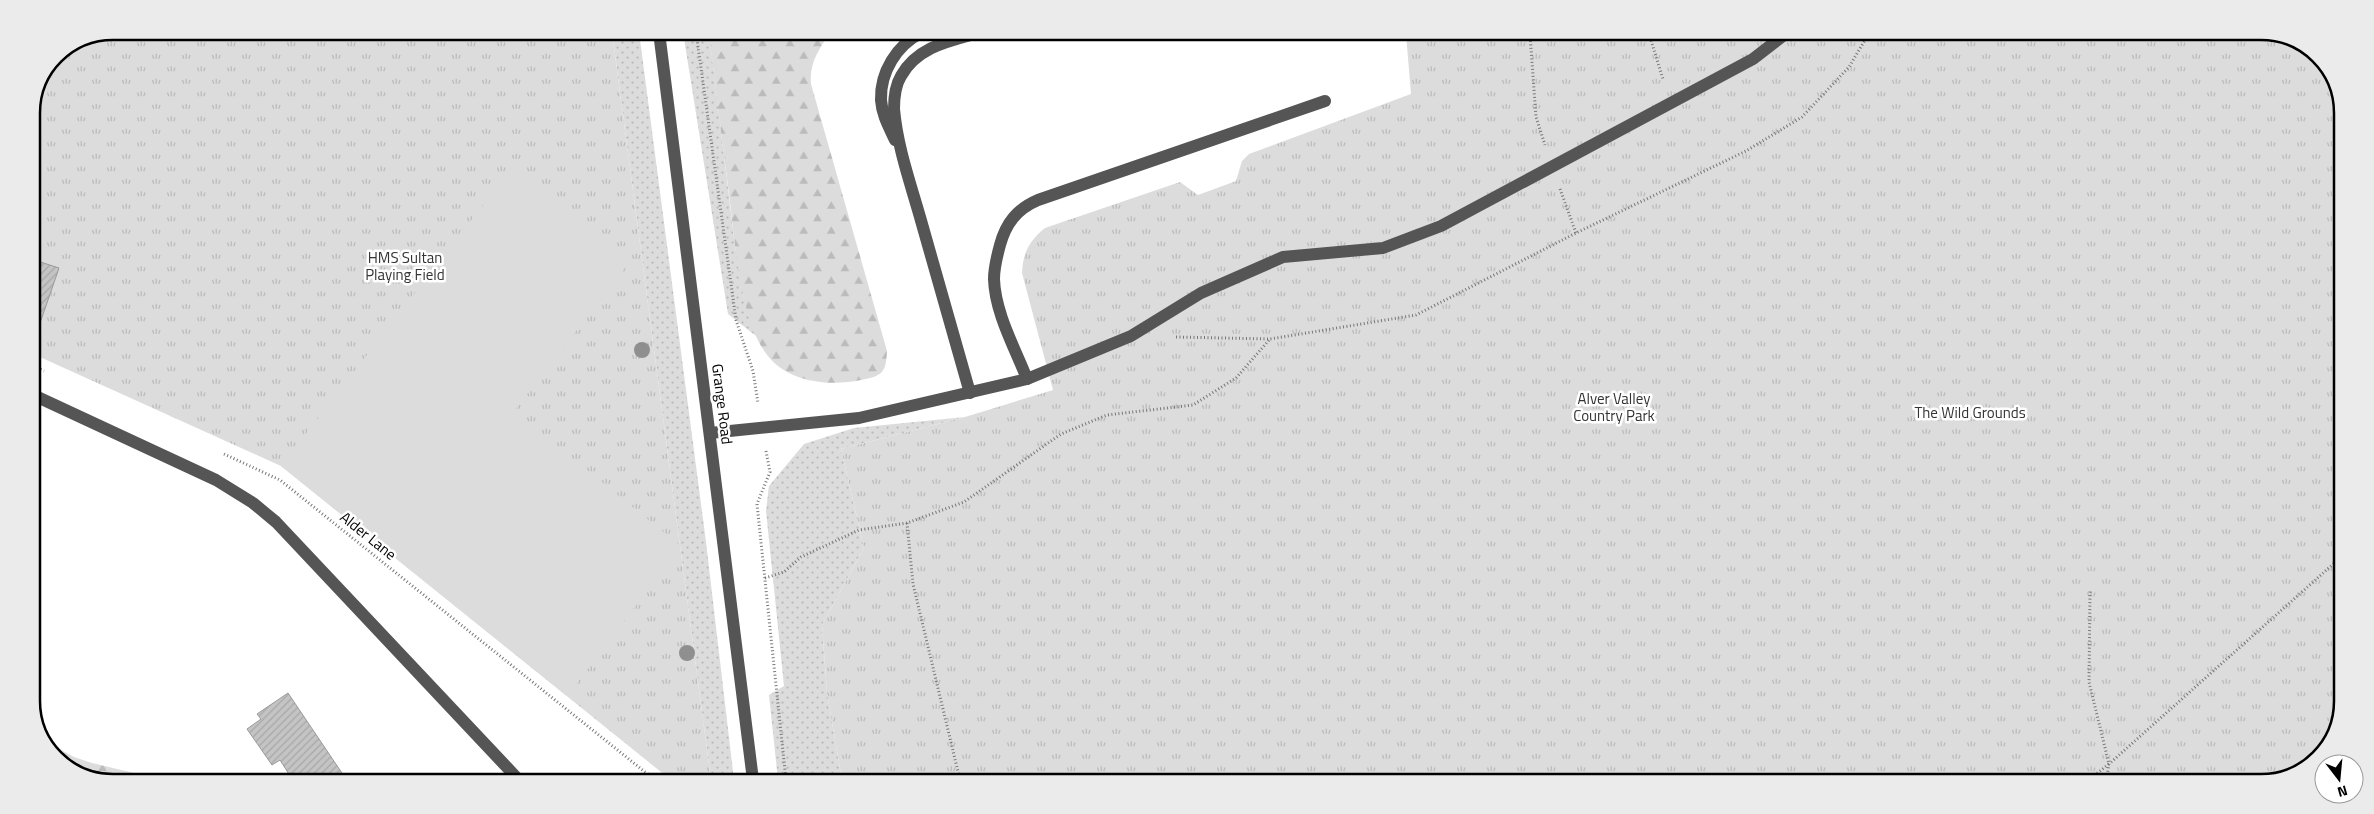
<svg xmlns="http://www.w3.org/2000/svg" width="2374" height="814" font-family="'Titillium Web',sans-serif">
  <defs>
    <pattern id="grass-dots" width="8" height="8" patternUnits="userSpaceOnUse" patternTransform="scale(1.25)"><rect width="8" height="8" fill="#dcdcdc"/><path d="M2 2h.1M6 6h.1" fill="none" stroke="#bbb" stroke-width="1.8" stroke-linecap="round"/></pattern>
    <pattern id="forest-firs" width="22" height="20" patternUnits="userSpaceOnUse" patternTransform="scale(1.25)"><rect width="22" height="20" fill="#dcdcdc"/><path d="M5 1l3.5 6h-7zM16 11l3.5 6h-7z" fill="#bbb"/></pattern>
    <pattern id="park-tufts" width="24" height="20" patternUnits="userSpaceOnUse" patternTransform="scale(1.25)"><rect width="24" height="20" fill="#dcdcdc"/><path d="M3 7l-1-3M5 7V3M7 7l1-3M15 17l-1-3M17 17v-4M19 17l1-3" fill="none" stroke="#bbb"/></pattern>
    <pattern id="building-hatch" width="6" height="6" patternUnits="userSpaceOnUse" patternTransform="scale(1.25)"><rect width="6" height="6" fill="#c4c4c4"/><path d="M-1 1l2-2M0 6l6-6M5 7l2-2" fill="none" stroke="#a7a7a7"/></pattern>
  </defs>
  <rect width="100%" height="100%" fill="#fff"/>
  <g fill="url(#grass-dots)">
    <path d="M612,32H639L706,542L734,780H711Z"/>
    <path d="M683,32H709L735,246L744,294L756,336L728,314Z"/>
    <path d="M965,417L841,449L864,548L822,625L827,693L842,780H778L769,695L784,686L766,511L769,486L804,444L854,428Z"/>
  </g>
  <g fill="url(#forest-firs)">
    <path d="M709,32L829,33C819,51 809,62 811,84L887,351C886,373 882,376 861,380C828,387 785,382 765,352C739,315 735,240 729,194C722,140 715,86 709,32Z"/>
    <path d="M45,741L74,757L92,763L138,774L144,779L87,778L48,751Z"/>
  </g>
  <g fill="url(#park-tufts)">
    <path d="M113,31L612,32L711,780H671L281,466L31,353V108L56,55Z"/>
    <path d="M1406,34L2287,36L2326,63L2343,108L2338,727L2310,766L2261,783L842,780L827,693L822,625L864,548L841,449L965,417L1053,390L1022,273C1023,253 1029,241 1045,228L1180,182L1198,195L1236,181L1242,161L1249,154L1411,94Z"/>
  </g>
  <path fill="#dcdcdc" d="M511,169L628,264L514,411L681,546L567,696L281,466Z"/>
  <g fill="url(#building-hatch)" stroke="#999">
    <path d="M31,259L59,268L40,323L31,320Z"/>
    <path d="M288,693L346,779H292L280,760L272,765L247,729L261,719L257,714Z"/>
  </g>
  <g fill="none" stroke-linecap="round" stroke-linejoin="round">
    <g stroke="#777" stroke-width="3" stroke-dasharray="1 2.5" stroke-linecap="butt">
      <path d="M696,32L736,320L753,371L758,403"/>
      <path d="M1530,34L1536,117L1545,145"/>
      <path d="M1649,34L1663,79"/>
      <path d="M1560,189L1576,233"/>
      <path d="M1176,337L1270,339L1416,315L1576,233L1746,151L1802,117L1849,67L1868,35"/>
      <path d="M31,365L44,371"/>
      <path d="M766,451L770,472L757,504L786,780"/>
      <path d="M224,454L280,480L655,780"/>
      <path d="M907,523L913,584L960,780"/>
      <path d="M765,578L784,572L801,557L859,530L907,523L964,502L1061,434L1107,415L1193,405L1236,378L1270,339"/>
      <path d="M2086,782L2109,764L2089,682L2090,591"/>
      <path d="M2106,782L2109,764L2340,558"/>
    </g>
    <g stroke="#555" stroke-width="12">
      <path d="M659,32L753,780"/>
      <path d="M895,140C889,127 882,115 881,100C880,72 897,45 921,33"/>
      <path d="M1027,379C1015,348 995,313 994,279C994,268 997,256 1000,245C1006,223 1017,209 1038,200L1325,101"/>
      <path d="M970,393C953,334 937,275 920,217C910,182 897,145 894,109C894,98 895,86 901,76C917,47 949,41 978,33"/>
      <path d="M31,394L216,480L253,503L276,522L518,779"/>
      <path d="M710,433L859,418L1027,379L1131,336L1201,293L1283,257L1383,248L1441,226L1753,59L1784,35"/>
    </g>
  </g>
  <g fill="#8f8f8f">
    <circle cx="642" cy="350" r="8"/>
    <circle cx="687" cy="653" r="8"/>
  </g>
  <g text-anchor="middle" stroke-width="5" stroke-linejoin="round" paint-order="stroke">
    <g font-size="15" fill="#333" stroke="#fff">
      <text x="405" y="263">HMS Sultan<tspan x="405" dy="17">Playing Field</tspan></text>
      <text x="1614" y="404">Alver Valley<tspan x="1614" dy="17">Country Park</tspan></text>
      <text x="1970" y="418">The Wild Grounds</text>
    </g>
    <g font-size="15" fill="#000" stroke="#fff">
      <text transform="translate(722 404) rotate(83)" y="5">Grange Road</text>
      <text transform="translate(368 536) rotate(39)" y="5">Alder Lane</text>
    </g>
  </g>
  <path d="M0 0H2374V814H0ZM113 40H2261A73 73 0 0 1 2334 113V701A73 73 0 0 1 2261 774H113A73 73 0 0 1 40 701V113A73 73 0 0 1 113 40Z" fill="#ebebeb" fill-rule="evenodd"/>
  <path fill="none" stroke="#000" stroke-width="2.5" d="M113 40H2261A73 73 0 0 1 2334 113V701A73 73 0 0 1 2261 774H113A73 73 0 0 1 40 701V113A73 73 0 0 1 113 40Z"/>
  <g transform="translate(2339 779) rotate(164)"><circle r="24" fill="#ffffff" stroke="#999999"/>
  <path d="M0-4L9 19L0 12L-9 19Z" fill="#000000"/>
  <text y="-8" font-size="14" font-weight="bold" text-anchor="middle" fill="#000000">N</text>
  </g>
</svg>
